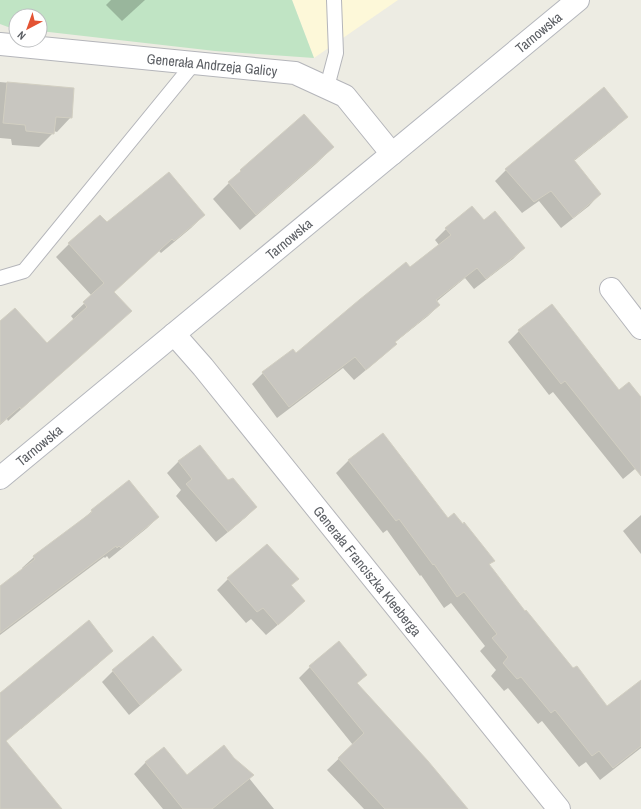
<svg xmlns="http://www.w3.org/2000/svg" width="641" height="809" font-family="'Archivo Narrow',sans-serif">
  <rect width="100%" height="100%" fill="#edece3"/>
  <path fill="#fdf8d9" d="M292,0H398L314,58Z"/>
  <path fill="#c0e4c4" d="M0,0H292L314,58L215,51L40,31V16H16V28L8,27L0,24Z"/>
  <g fill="#0003">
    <path d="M111,0H145L122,21L106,5Z"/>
    <path d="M0,82L73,89L71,117L57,132L53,131V133L39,147L12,145L11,139L0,138Z"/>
    <path d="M304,116L333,147L317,163L240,230L213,199L241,171Z"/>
    <path d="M626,117L615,128L574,161L600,194L589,206L561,228L539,201L522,213L495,181L506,170Z"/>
    <path d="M204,215L191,228L161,253L159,251L113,292L117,323L8,421L7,419L0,425V323L47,345L74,320L71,316L92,296L56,257L69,244L107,224Z"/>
    <path d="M484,222L524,248L513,259L474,289L465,278L436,302L439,305L428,316L394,343L395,344L384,355L354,380L343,368L277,418L252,384L263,373L293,350L296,354L409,268L439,245L435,240L446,229Z"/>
    <path d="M551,305L619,391L641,399V464L623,479L553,392L549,395L508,342L519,331Z"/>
    <path d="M382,434L447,519L493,561L489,565L524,613L573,670L607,707L641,687V748L600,780L586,762L579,767L542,721L538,724L508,688L504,691L491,676L496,670L480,651L485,646L451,603L444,608L421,575L420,576L387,530L383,533L336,473L348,461Z"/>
    <path d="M200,447L228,481L256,507L245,518L216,542L176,496L181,490L167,473L178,462Z"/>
    <path d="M92,511L158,517L147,528L109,559L107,556L105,558L104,557L0,635V587L23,570L22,568L34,557L83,519Z"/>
    <path d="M641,515V554L623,531Z"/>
    <path d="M228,579H297L291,586L304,601L293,612L266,635L251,619L246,623L217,590Z"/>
    <path d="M153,637L181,670L169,681L129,715L102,682L113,671Z"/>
    <path d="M112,651L97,665L21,729L0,700V697Z"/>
    <path d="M310,667L366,675L356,684L467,809H364L327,770L353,745L299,678Z"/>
    <path d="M164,748L187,777L249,778L274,809H163L134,774L145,763Z"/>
  </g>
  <g fill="#c8c6c0" stroke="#d2cfc2">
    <path d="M7,82L74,88L72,118L56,117L54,134L26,131L25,125L3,123Z"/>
    <path d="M604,87L628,117L574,160L601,194L573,218L551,191L534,202L505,169Z"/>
    <path d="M304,114L334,147L256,215L228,182L241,171L240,170Z"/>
    <path d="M169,172L205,215L174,241L172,239L114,292L132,311L21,409L20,407L0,424V321L15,308L47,343L87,307L83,302L104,283L68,243L100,215L107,222Z"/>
    <path d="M472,206L484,220L495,211L525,248L486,279L477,268L436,300L440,305L395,342L397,344L366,370L355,357L289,407L262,372L293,349L296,353L359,300L406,262L410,267L451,235L445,228Z"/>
    <path d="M552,304L619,390L629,382L641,397V476L565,381L561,384L518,330Z"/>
    <path d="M383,433L448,518L454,513L463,524L464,522L495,561L489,564L525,611L526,610L573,668L577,666L607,706L641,680V746L613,768L599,751L592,756L555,710L551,713L521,677L517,679L503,663L508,657L492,638L497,634L464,592L457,597L434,564L433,565L399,519L396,521L348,460Z"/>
    <path d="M200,445L228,480L233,478L257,507L228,532L186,484L192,479L178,461Z"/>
    <path d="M129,480L159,517L121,548L119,546L117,548L116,546L0,633V586L35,559L33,556L92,512L91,510Z"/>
    <path d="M267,544L299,579L291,585L305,601L278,625L263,608L257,612L227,578Z"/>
    <path d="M89,620L113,651L6,741L62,809H0V693Z"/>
    <path d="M153,636L182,670L140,705L112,670Z"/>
    <path d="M339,641L367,675L357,683L428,761L468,809H385L338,758L364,733L309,666Z"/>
    <path d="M224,745L234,758L254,775L212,809H183L145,762L164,747L187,775Z"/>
  </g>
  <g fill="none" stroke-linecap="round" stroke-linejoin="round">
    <g stroke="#b4b5ba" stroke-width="16">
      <g id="lane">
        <path d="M327,87L336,53L334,0"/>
        <path d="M0,278L24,271L194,63"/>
      </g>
    </g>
    <g stroke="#b4b5ba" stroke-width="24">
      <g id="street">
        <path id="s1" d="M0,44L295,73L345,96L392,154"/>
        <path d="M611,289L641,328"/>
        <path id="s2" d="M174,334L203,367L559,809"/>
      </g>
    </g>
    <g stroke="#b5b7bd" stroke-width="24">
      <g id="secondary">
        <path id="s3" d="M0,478L578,0"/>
      </g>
    </g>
    <use href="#lane" stroke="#fff" stroke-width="14"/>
    <use href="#street" stroke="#fff" stroke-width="22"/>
    <use href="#secondary" stroke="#fff" stroke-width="22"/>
  </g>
  <g text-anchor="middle" stroke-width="3.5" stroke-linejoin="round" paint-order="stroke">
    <g font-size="14" fill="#5b5e63" stroke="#fff">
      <text dy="5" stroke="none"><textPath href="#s3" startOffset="699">Tarnowska</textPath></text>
      <text dy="5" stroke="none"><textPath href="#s1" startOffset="213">Generała Andrzeja Galicy</textPath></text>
      <text dy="5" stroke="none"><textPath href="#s3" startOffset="375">Tarnowska</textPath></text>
      <text dy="5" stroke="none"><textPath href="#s3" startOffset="51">Tarnowska</textPath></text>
      <text dy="5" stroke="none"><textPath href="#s2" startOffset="306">Generała Franciszka Kleeberga</textPath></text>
    </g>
  </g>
  <g transform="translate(28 28) rotate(221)"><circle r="19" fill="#ffffff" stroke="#bdbfc1"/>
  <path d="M0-3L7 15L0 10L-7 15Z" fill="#e35333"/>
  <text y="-6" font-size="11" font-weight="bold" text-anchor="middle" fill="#5b5e63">N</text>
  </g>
</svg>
